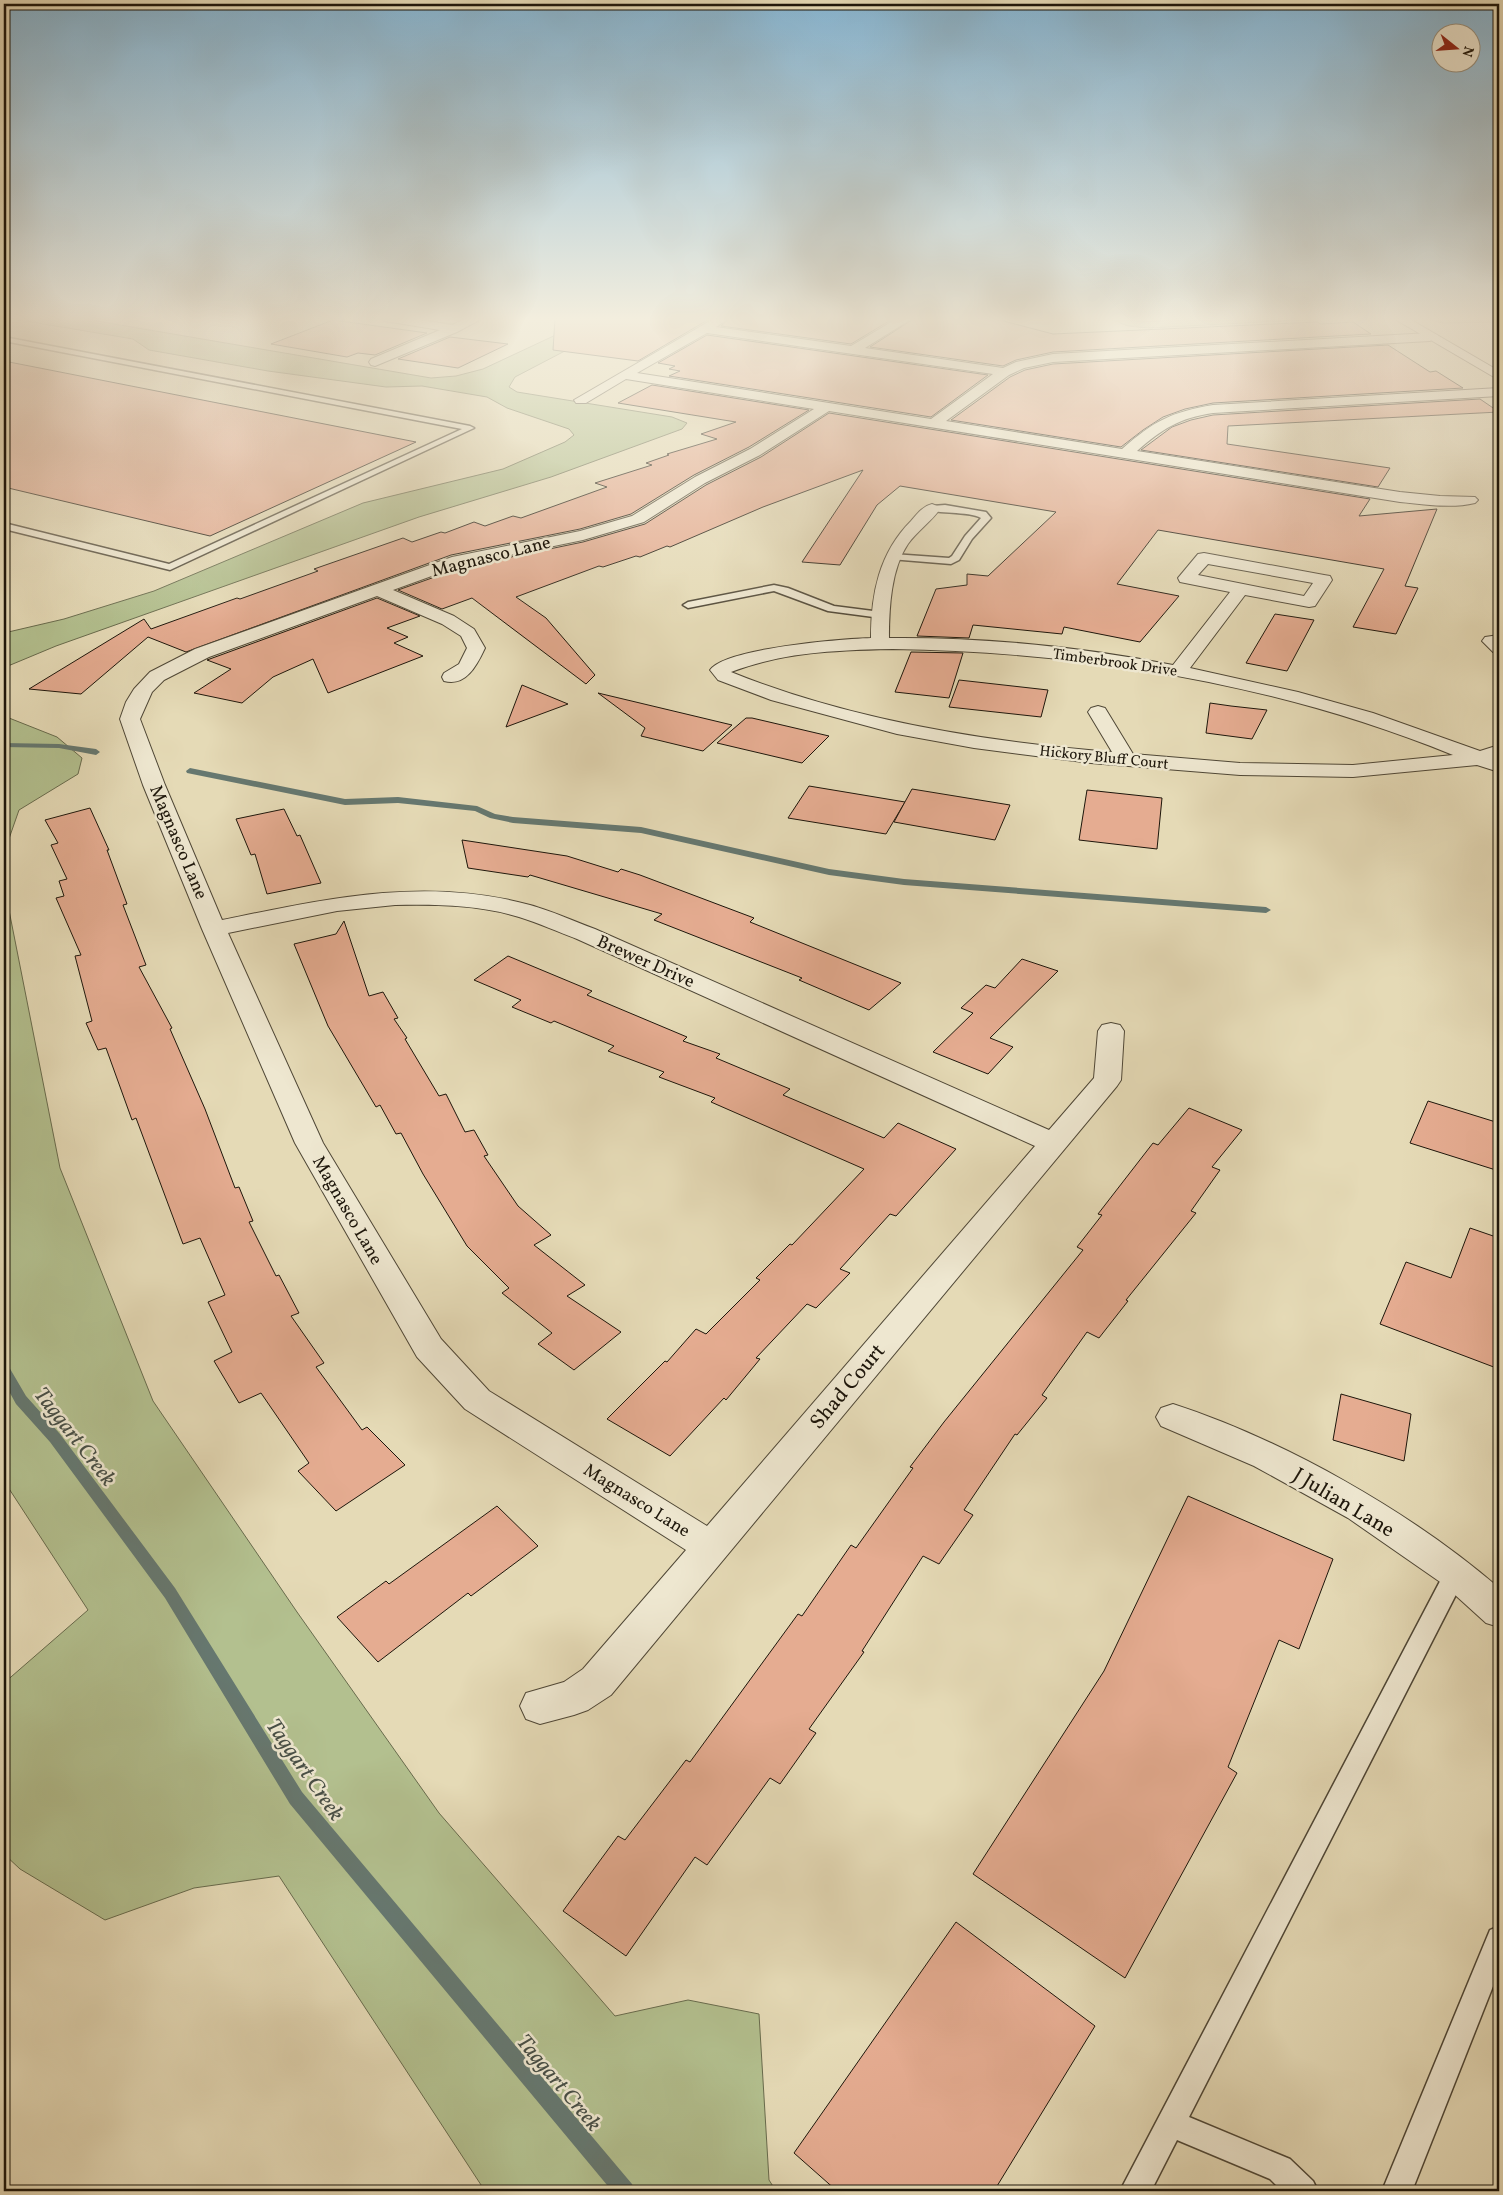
<svg xmlns="http://www.w3.org/2000/svg" width="1503" height="2195" font-family="Vollkorn,serif">
  <rect width="100%" height="100%" fill="#e5dab6"/>
  <filter id="stains"><feTurbulence type="fractalNoise" baseFrequency=".004" numOctaves="4"/><feColorMatrix values="0 0 0 0 .2 0 0 0 0 .09 0 0 0 0 .02 0 0 0 .5 -.17"/></filter>
  <radialGradient id="worn" r=".72"><stop offset=".6" stop-color="#630" stop-opacity="0"/><stop offset="1" stop-color="#630" stop-opacity=".3"/></radialGradient>
  <g fill="#b3c08f" stroke="#686b4d">
    <path d="M8,318H79L431,378L456,376L483,369L592,318H628L515,377L509,387L517,392L672,417L687,423L682,429L551,477L419,517L56,646L8,666L4,672V633L64,619L154,591L363,503L503,469L565,442L574,435L569,429L507,408L487,397L422,386L386,387L268,371L149,350L133,339Z"/>
    <path d="M1108,318H1127L1141,322L1212,318H1338L1149,328L1128,326Z"/>
    <path d="M1423,318H1499V322L1443,323Z"/>
    <path d="M4,716L57,737L82,758L78,774L19,810L4,853Z"/>
    <path d="M4,885L60,1168L153,1401L297,1612L439,1813L615,2016L688,2000L759,2014L769,2180L776,2191H485L279,1876L194,1888L105,1920L20,1869L4,1854V1683L88,1610L4,1481Z"/>
  </g>
  <g fill="none" stroke-linecap="round" stroke-linejoin="round">
    <g fill="#667870" fill-rule="evenodd">
      <path d="M4,743L59,744L96,749L100,752L96,755L59,748L4,747Z"/>
      <path d="M190,768L345,799L398,797L477,806L495,814L513,817L641,827L829,869L904,879L1266,907L1271,910L1266,913L904,885L829,875L641,833L513,823L490,818L475,811L398,803L345,805L187,773L186,771Z"/>
      <path d="M4,1366L9,1367L26,1396L60,1434L175,1588L302,1792L632,2184L635,2191H612L290,1804L165,1598L50,1442L16,1404L4,1382Z"/>
    </g>
  </g>
  <g fill="#e5ac91" stroke="#1d160b">
    <path d="M555,318H711L638,361L553,350Z"/>
    <path d="M730,318H894L851,344L721,326Z"/>
    <path d="M915,318H992L1053,334L1317,322L1321,324L1353,322L1371,334L1053,352L1016,360L1003,366L870,347Z"/>
    <path d="M333,320L427,333L375,355L358,353L347,357L271,344Z"/>
    <path d="M707,335L988,375L931,417L669,376L680,371L669,369L675,366L658,363Z"/>
    <path d="M450,337L508,344L458,368L398,359Z"/>
    <path d="M1388,345L1430,372L1436,371L1463,388L1213,403L1185,409L1163,417L1143,430L1121,447L951,420L1010,377L1025,370L1053,364Z"/>
    <path d="M4,361L416,442L210,536L4,487Z"/>
    <path d="M652,385L809,410L749,447L694,475L631,514L580,529L451,555L186,652L148,637L81,694L29,689L144,619L151,629L237,598L240,599L318,571L314,569L403,538L412,542L441,532L445,533L474,522L485,526L513,516L521,518L607,487L595,483L652,465L646,463L669,455L667,454L717,439L701,434L736,422L618,403Z"/>
    <path d="M1480,399L1499,412L1228,426L1227,444L1390,468L1378,487L1141,450L1172,427L1191,420L1213,415Z"/>
    <path d="M829,413L1370,499L1359,516L1437,509L1405,586L1418,588L1396,634L1353,627L1384,569L1158,530L1117,584L1179,596L1140,642L1064,627L1062,634L973,625L969,638L917,636L936,589L967,585V574L988,576L1056,512L900,486L877,505L840,565L802,562L863,470L763,507L670,547L667,546L640,557L636,556L603,567L599,566L516,597L546,618L595,675L586,684L472,598L442,609L398,590L463,567L583,542L645,524L706,485L761,457Z"/>
    <path d="M377,598L420,616L387,628L408,637L394,643L423,656L328,693L313,659L273,677L242,703L194,693L231,669L207,660Z"/>
    <path d="M1275,614L1314,620L1287,671L1246,663Z"/>
    <path d="M911,652L963,653L949,698L895,692Z"/>
    <path d="M959,680L1048,690L1041,717L949,707Z"/>
    <path d="M522,685L568,704L506,727Z"/>
    <path d="M598,693L732,725L703,751L641,736L645,728Z"/>
    <path d="M1210,703L1231,706L1267,710L1252,739L1206,733Z"/>
    <path d="M746,718H752L829,736L802,763L717,743Z"/>
    <path d="M809,786L905,802L886,834L788,818Z"/>
    <path d="M912,789L1010,805L995,840L894,822Z"/>
    <path d="M1087,790L1162,798L1157,849L1079,840Z"/>
    <path d="M90,808L109,850H107L127,904L123,905L146,965L139,967L172,1028L170,1029L205,1109L235,1188L239,1187L253,1221L249,1222L276,1276L279,1275L299,1313L291,1316L324,1363L316,1367L362,1430L367,1427L405,1465L336,1511L298,1471L309,1463L261,1393L239,1403L214,1361L232,1352L208,1302L225,1295L200,1238L183,1244L136,1118L132,1120L106,1048L98,1050L86,1023L92,1021L75,956L81,955L56,898L64,896L59,881L67,879L51,845L58,843L45,820Z"/>
    <path d="M284,809L297,836L300,835L321,883L267,894L255,854L251,855L236,819Z"/>
    <path d="M462,840L567,856L618,872L621,869L640,875L754,918L750,922L901,983L869,1010L799,980L802,978L654,920L662,914L530,875L528,877L468,868Z"/>
    <path d="M344,921L369,996L383,992L398,1018L394,1019L407,1038L405,1039L439,1096L446,1094L465,1132L474,1130L488,1155L484,1156L518,1206L551,1235L534,1245L585,1285L567,1296L621,1332L574,1370L538,1344L552,1333L502,1293L509,1288L467,1246L423,1174L401,1133L396,1134L380,1105L376,1107L328,1026L294,944L336,934Z"/>
    <path d="M508,956L592,991L587,995L687,1037L683,1041L720,1054L716,1058L790,1089L783,1095L884,1138L898,1123L956,1149L896,1216L890,1214L840,1269L850,1273L816,1308L807,1304L756,1358L760,1359L726,1400L724,1398L670,1456L607,1419L665,1361L667,1362L696,1329L706,1334L760,1280L756,1278L790,1244L792,1245L864,1169L711,1102L715,1098L659,1077L664,1072L608,1051L614,1046L554,1021L551,1023L512,1007L521,1000L474,980Z"/>
    <path d="M1022,959L1058,971L990,1038L1013,1047L988,1074L933,1052L973,1013L961,1008L986,985L995,988Z"/>
    <path d="M1428,1101L1499,1123V1171L1410,1143Z"/>
    <path d="M1189,1108L1242,1130L1212,1167L1220,1170L1191,1211L1196,1213L1126,1300L1128,1301L1099,1338L1087,1332L1042,1395L1047,1398L1017,1435L1015,1434L964,1510L973,1515L939,1564L923,1556L862,1651L864,1652L809,1729L816,1733L780,1784L770,1778L707,1865L695,1857L626,1956L563,1911L618,1836L625,1840L686,1760L690,1762L798,1614L802,1616L851,1545L856,1548L913,1468L910,1467L944,1422L1083,1250L1077,1247L1102,1215L1098,1214L1153,1143L1158,1145Z"/>
    <path d="M1470,1228L1499,1238V1369L1380,1324L1406,1262L1451,1278Z"/>
    <path d="M1341,1394L1411,1414L1404,1461L1333,1440Z"/>
    <path d="M1188,1496L1333,1559L1299,1649L1279,1640L1228,1767L1237,1773L1125,1978L973,1874L1104,1671Z"/>
    <path d="M497,1506L538,1546L471,1596L468,1593L378,1662L337,1617L386,1581L389,1584Z"/>
    <path d="M956,1922L1095,2026L994,2191H837L794,2153Z"/>
  </g>
  <g fill="none" stroke-linecap="round" stroke-linejoin="round">
    <g stroke="#4f4736" stroke-width="3">
      <g id="service">
        <path d="M4,337L470,426L474,428L170,570L4,529V523L169,564L462,429L4,341Z"/>
        <path d="M945,505L986,512L991,518L972,539L959,560L951,564L890,559L888,557L893,554L949,558L952,556L965,536L981,518C969,511 934,514 927,509L932,506Z"/>
        <path d="M774,585L788,588L834,606L881,612L886,615L881,618L828,611L774,591L688,608L683,605L688,602Z"/>
        <path d="M1456,1564L1464,1566L1467,1573L1189,2117L1290,2159L1313,2181L1318,2191H1282L1270,2179L1177,2140L1151,2191H1120L1448,1566Z"/>
        <path d="M1499,1926V1971L1412,2191H1382L1490,1930Z"/>
      </g>
    </g>
    <g stroke="#4f4736" stroke-width="2">
      <g id="minor">
        <path d="M379,318H408L452,325L467,318H483L457,332L375,366L371,365L369,362L371,359L440,330L385,321Z"/>
        <path d="M715,318L728,319L716,327L851,346L898,318H913L865,348L1003,368L1016,362L1053,354L1430,333L1436,337L1430,341L1053,362L1024,368L1009,375L946,421L1122,449C1154,421 1171,412 1213,405L1499,388V396L1213,413C1179,418 1162,429 1137,451L1400,492L1440,496L1475,497L1478,500L1475,503C1451,509 1424,504 1400,502L829,411L760,455L705,483L644,522L583,540L462,565L393,590L454,616L474,629L485,648C477,665 466,687 444,681L442,677L444,673L459,664L467,648L461,636L442,624L377,596L209,657L164,680L152,692L140,719L165,785L222,920C326,899 425,876 530,905C552,911 573,921 595,929L1049,1130L1094,1078L1098,1031L1102,1025L1111,1023L1120,1025L1124,1031L1121,1080L1117,1086L611,1695L588,1710L574,1715L540,1724L526,1719L520,1706L526,1693L564,1682L583,1669L686,1550L465,1409L417,1357L295,1143L202,929L143,785L120,719L126,702L134,689L150,672L195,649L452,557L580,531L632,516L695,477L750,449L814,409L626,379L586,403H576L574,400ZM707,333L993,374L931,419L637,373ZM395,905C436,904 480,905 519,917C539,923 558,932 577,939L1035,1146L707,1526L489,1391L441,1339L323,1143L228,933L337,911Z"/>
        <path d="M932,504L937,506L940,509C931,522 917,531 908,544C891,569 889,608 889,638C983,637 1081,647 1173,665L1230,592L1180,582L1178,578L1198,554L1204,553L1324,575L1330,576L1332,580L1315,606L1309,607L1245,595L1190,668L1298,692L1373,713L1480,751L1499,745V772L1477,765L1353,777L1240,775L1091,763L974,748L897,734L771,700L718,680L710,670C725,648 842,639 871,638C871,594 879,553 911,521C917,514 923,506 932,504ZM1208,564L1313,583L1304,596L1198,575ZM893,649C1083,652 1276,683 1453,755L1353,765L1240,763L1133,754L1105,708L1098,706L1091,708L1088,712L1112,752C986,742 849,720 731,672C783,652 838,650 893,649Z"/>
        <path d="M1499,635V654L1493,652L1482,641L1485,637Z"/>
        <path d="M1173,1404C1284,1440 1411,1512 1499,1588V1627L1486,1623L1443,1584L1348,1518L1254,1466L1161,1426L1156,1417L1161,1408Z"/>
      </g>
    </g>
    <g stroke="#4f4736" stroke-width="2">
      <path id="tertiary" d="M1393,318H1408L1499,371V380Z"/>
    </g>
    <use href="#service" fill="#eee7d0" fill-rule="evenodd"/>
    <use href="#minor" fill="#eee7d0" fill-rule="evenodd"/>
    <use href="#tertiary" fill="#eee7d0" fill-rule="evenodd"/>
  </g>
  <linearGradient id="sky" x2="0" y2="1"><stop stop-color="#87b6d3"/><stop offset="0.51" stop-color="#f3eede"/><stop offset="1" stop-color="#f3eede" stop-opacity="0"/></linearGradient>
  <rect width="1503" height="626" fill="url(#sky)"/>
  <g text-anchor="middle" stroke-width="5" stroke-linejoin="round" paint-order="stroke">
    <g font-size="15" fill="#1d160b" stroke="#eee7d0">
      <text transform="translate(1115 662) rotate(8)" y="5">Timberbrook Drive</text>
      <text transform="translate(1104 757) rotate(6)" y="5">Hickory Bluff Court</text>
    </g>
    <g font-size="18" fill="#1d160b" stroke="#eee7d0">
      <text transform="translate(491 556) rotate(-14)" y="6">Magnasco Lane</text>
      <text transform="translate(179 842) rotate(67)" y="6">Magnasco Lane</text>
      <text transform="translate(646 961) rotate(24)" y="6">Brewer Drive</text>
      <text transform="translate(348 1210) rotate(60)" y="6">Magnasco Lane</text>
      <text transform="translate(637 1500) rotate(32)" y="6">Magnasco Lane</text>
    </g>
    <g font-size="21" fill="#1d160b" stroke="#eee7d0">
      <text transform="translate(847 1386) rotate(-50)" y="7">Shad Court</text>
      <text transform="translate(1344 1502) rotate(31)" y="7">J Julian Lane</text>
    </g>
    <g font-size="22" font-style="italic" fill="#484f46" stroke="#eee7d0">
      <text transform="translate(76 1436) rotate(52)" y="8">Taggart Creek</text>
      <text transform="translate(306 1769) rotate(55)" y="8">Taggart Creek</text>
      <text transform="translate(560 2082) rotate(50)" y="8">Taggart Creek</text>
    </g>
  </g>
  <rect width="1503" height="2195" fill="none" stroke="#e5dab6" stroke-width="20"/>
  <rect x="5" y="5" width="1493" height="2185" fill="none" stroke="#1d160b" stroke-width="2.5"/>
  <rect x="10" y="10" width="1483" height="2175" fill="none" stroke="#1d160b"/>
  <g transform="translate(1456 48) rotate(107)"><circle r="24" fill="#eee7d0" stroke="#9a9381"/>
  <path d="M0-4L9 19L0 12L-9 19Z" fill="#8f2418"/>
  <text y="-8" font-size="14" font-weight="bold" text-anchor="middle" fill="#1d160b">N</text>
  </g>
  <rect width="100%" height="100%" filter="url(#stains)"/>
  <rect width="100%" height="100%" fill="url(#worn)"/>
</svg>
